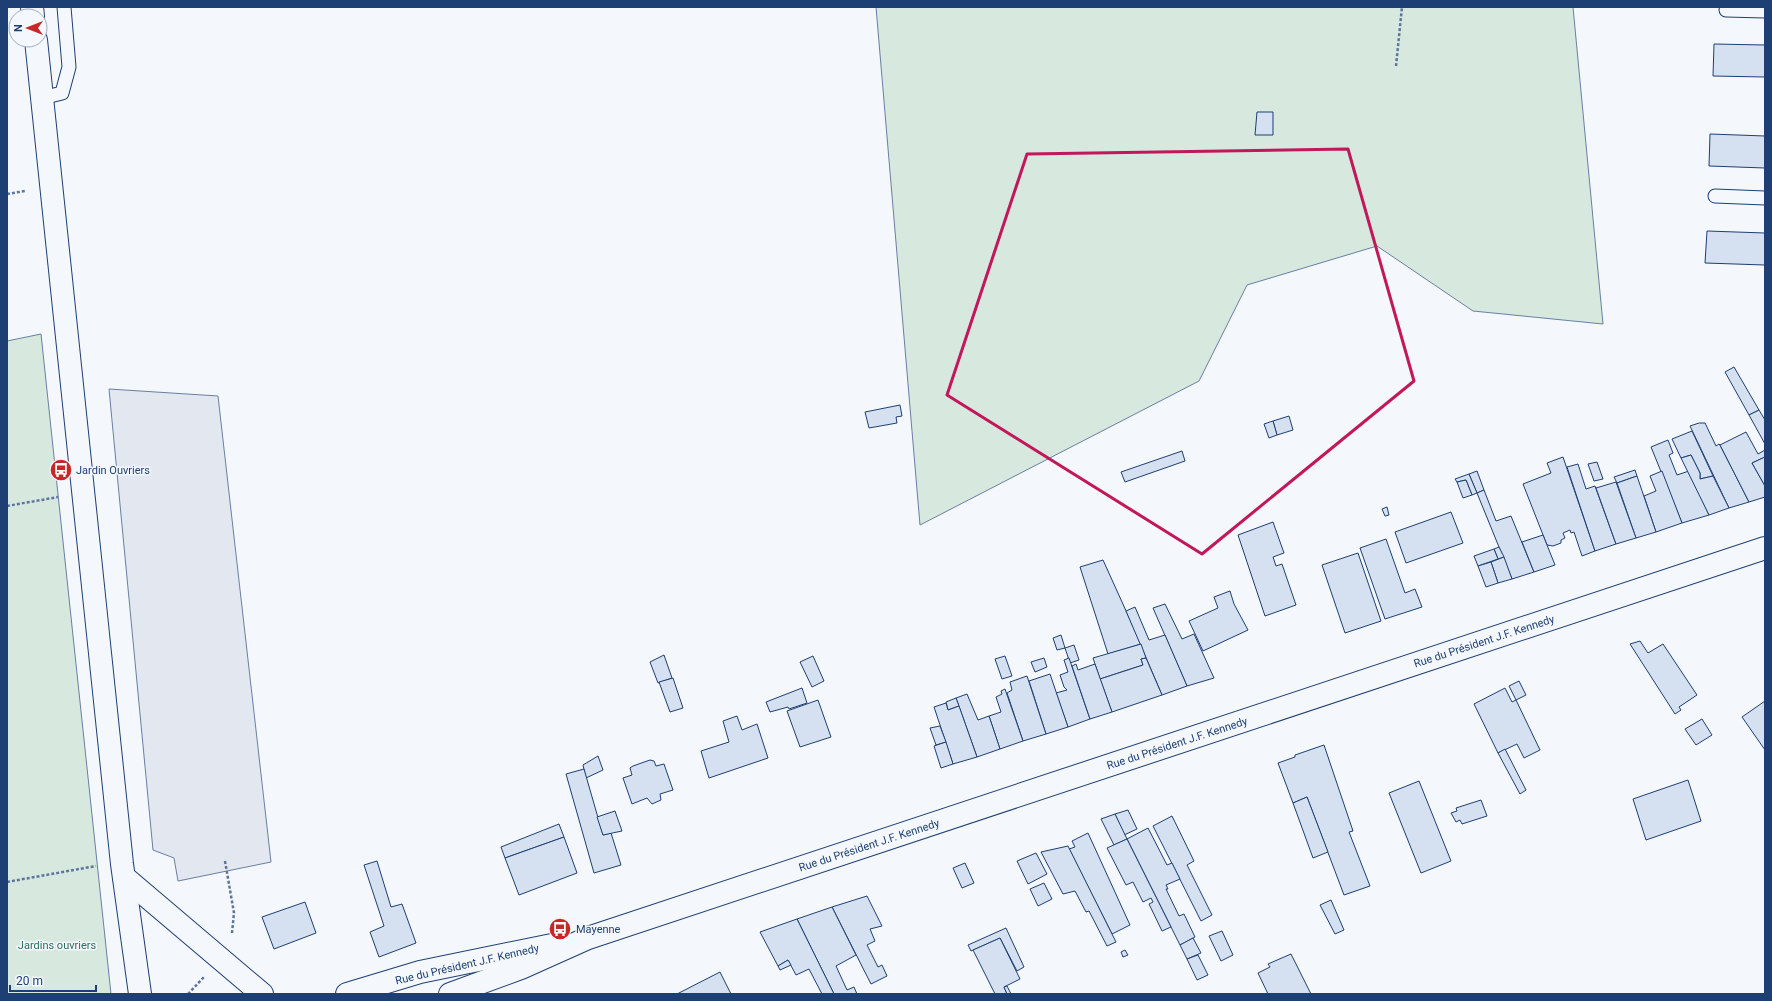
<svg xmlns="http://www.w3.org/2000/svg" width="1772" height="1001" font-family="Roboto,sans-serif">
  <rect width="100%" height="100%" fill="#f4f7fb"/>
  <g fill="#d7e8df" stroke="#687fa3">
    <path d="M876,7H1573L1603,324L1473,311L1377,246L1247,285L1199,381L920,525Z"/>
    <path d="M41,334L111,994H7V341Z"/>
  </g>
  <path fill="#e3e8f0" stroke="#687fa3" d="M109,389L218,396L271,862L178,881L174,858L153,850Z"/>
  <g fill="#d5e0f0" stroke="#1d3f73">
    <path d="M1714,44L1765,45V77L1713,76Z"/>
    <path d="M1257,112H1273V135H1255Z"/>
    <path d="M1710,134L1765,136V168L1709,166Z"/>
    <path d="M1707,231L1765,233V265L1705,263Z"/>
    <path d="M1734,367L1759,410L1749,415L1725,372Z"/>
    <path d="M900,405L902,416L896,417L897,423L869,428L865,412Z"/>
    <path d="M1759,410L1765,420V444L1749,415Z"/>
    <path d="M1289,416L1293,430L1277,435L1273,421Z"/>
    <path d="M1273,421L1277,435L1269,438L1264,424Z"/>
    <path d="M1699,423H1705L1716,446L1719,444L1720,445L1749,502L1729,508L1690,426Z"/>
    <path d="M1692,431L1713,476L1700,479V473L1691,455L1681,458L1672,439Z"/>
    <path d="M1746,432L1758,454L1765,450V457L1752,463L1765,486V497L1749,502L1720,445Z"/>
    <path d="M1668,440L1673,453L1669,455L1677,475L1689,471L1709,515L1682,523L1651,447Z"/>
    <path d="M1182,451L1185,461L1125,482L1121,472Z"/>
    <path d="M1691,455L1700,473V479L1713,476L1729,508L1709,515L1681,458Z"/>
    <path d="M1563,457L1595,551L1582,556L1574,532L1571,533L1570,530L1563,533L1565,538L1561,540V543L1553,546L1547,545L1523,484L1551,473L1547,463Z"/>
    <path d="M1765,457V486L1752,463Z"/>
    <path d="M1597,462L1603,479L1594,481L1588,464Z"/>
    <path d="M1578,464L1586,489L1595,486L1616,544L1595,551L1567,467Z"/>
    <path d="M1635,470L1637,476L1617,483L1614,477Z"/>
    <path d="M1477,471L1484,490L1477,493L1469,474Z"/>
    <path d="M1662,471L1682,523L1656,532L1644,496L1656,491L1650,476Z"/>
    <path d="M1469,474L1477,493L1472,495L1466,480L1457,482L1455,479Z"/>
    <path d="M1637,476L1656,532L1636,538L1617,483Z"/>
    <path d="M1466,480L1472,495L1463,498L1457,482Z"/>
    <path d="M1616,482L1636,538L1616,544L1596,488Z"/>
    <path d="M1484,490L1496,521L1511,516L1534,572L1512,579L1477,493Z"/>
    <path d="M1387,507L1389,515L1385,516L1382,509Z"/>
    <path d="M1451,512L1463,543L1406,563L1395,532Z"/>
    <path d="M1273,522L1284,553L1273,557L1276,566L1282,564L1296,605L1265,616L1238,535Z"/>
    <path d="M1543,535L1555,565L1534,572L1522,542Z"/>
    <path d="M1386,539L1405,593L1415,589L1422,607L1385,619L1360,548Z"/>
    <path d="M1499,547L1504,557L1498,559L1494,549Z"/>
    <path d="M1494,549L1498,559L1478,566L1474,556Z"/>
    <path d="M1358,553L1381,621L1345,633L1322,565Z"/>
    <path d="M1504,557L1512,579L1498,583L1491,562Z"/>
    <path d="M1103,560L1141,644L1108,654L1080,567Z"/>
    <path d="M1491,562L1498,583L1486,587L1478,566Z"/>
    <path d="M1230,591L1234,604L1248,630L1203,651L1189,621L1218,608L1214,597Z"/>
    <path d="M1165,604L1182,639L1194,634L1214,678L1187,686L1153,608Z"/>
    <path d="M1135,607L1149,640L1165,635L1187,686L1162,695L1126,611Z"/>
    <path d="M1061,635L1065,648L1057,650L1053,638Z"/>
    <path d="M1640,641L1648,653L1663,644L1697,695L1679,707L1681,710L1675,714L1630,644Z"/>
    <path d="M1141,644L1146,658L1141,659L1143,665L1100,679L1093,658Z"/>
    <path d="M1074,645L1079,660L1070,663L1065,648Z"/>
    <path d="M664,655L672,678L658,683L650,662Z"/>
    <path d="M813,656L824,681L812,687L800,662Z"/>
    <path d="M1005,656L1012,676L1002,679L995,659Z"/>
    <path d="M1044,658L1047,667L1035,672L1031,662Z"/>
    <path d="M1069,658L1090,719L1068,727L1056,693L1067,690L1064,687L1060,675L1068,672L1064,660Z"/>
    <path d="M1146,658L1162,695L1112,712L1100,679L1143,665L1141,659Z"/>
    <path d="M1076,664L1078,670L1095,664L1112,712L1090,719L1072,666Z"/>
    <path d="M1050,674L1068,727L1046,734L1029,681Z"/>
    <path d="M1027,676L1046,734L1023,741L1007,693L1012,690L1010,682Z"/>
    <path d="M673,678L683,708L670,712L659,682Z"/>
    <path d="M1519,681L1526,695L1516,700L1509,686Z"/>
    <path d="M802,688L807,703L789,709L788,707L770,712L766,702Z"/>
    <path d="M1505,688L1512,702L1516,700L1540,750L1524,758L1517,744L1498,753L1474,704Z"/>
    <path d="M1005,689L1023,741L1000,749L989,716L1001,712L996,697L1002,694L1001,691Z"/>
    <path d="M967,694L978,720L989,716L1000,749L977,757L956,698Z"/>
    <path d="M956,698L959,706L948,710L946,702Z"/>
    <path d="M818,700L831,737L800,747L787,711Z"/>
    <path d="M1765,701V750L1742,717Z"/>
    <path d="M946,703L948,710L959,706L977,757L953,764L934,707Z"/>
    <path d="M737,716L742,730L757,724L768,758L709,778L701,751L729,742L723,721Z"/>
    <path d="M1702,719L1712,735L1696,745L1685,729Z"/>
    <path d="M940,726L946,742L936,745L930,728Z"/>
    <path d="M946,742L953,764L941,768L934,746Z"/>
    <path d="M1324,745L1353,831L1349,832L1370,886L1344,895L1307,797L1293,803L1278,763L1295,757V755Z"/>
    <path d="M1505,749L1526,790L1520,794L1498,753Z"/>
    <path d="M598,756L603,770L586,778L583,765Z"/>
    <path d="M650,760L654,761L656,766L664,764L673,790L660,794L661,800L652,804L647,798L632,804L623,778L632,775L630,768L633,766Z"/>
    <path d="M584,769L603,835L611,833L621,865L594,873L566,774Z"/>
    <path d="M1688,780L1701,821L1646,840L1633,799Z"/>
    <path d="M1419,781L1451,861L1421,873L1389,793Z"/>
    <path d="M1307,797L1328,852L1313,858L1293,803Z"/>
    <path d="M1481,800L1487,816L1462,824L1460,820L1456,822L1451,813L1457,811L1456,808Z"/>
    <path d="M1128,810L1137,829L1124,835L1115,814Z"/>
    <path d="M615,811L622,831L603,835L597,817Z"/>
    <path d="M1115,814L1127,839L1114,845L1101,819Z"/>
    <path d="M1172,816L1194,861L1187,865L1212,915L1201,921L1153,826Z"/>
    <path d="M559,824L564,837L505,858L501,847Z"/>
    <path d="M1148,828L1167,865L1172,863L1180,879L1166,885L1168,889H1166L1179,916L1184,914L1195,937L1180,945L1127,839Z"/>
    <path d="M1088,833L1130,925L1112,934L1069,849L1075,847L1072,841Z"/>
    <path d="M564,837L577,873L519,895L505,858Z"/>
    <path d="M1127,839L1171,927L1162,931L1149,904L1153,902L1151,898L1143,902L1133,882L1126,885L1107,848Z"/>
    <path d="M1068,846L1116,942L1107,946L1089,911L1086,912L1075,891L1063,894L1041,852Z"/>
    <path d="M1036,853L1047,874L1028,884L1017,861Z"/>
    <path d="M377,861L391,907L402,904L416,943L379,957L370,932L384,926L364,865Z"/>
    <path d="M965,863L974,883L962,888L953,868Z"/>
    <path d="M1044,883L1052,899L1038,906L1030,889Z"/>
    <path d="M867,896L882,926L870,929L875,941L867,945L878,967L882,965L887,976L871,984L832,907Z"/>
    <path d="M1331,900L1344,930L1335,934L1320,905Z"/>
    <path d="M305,902L316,933L274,949L262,917Z"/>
    <path d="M832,907L856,955L836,966L847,990L854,987L857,994H834L797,919Z"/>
    <path d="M797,919L834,994H822L809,969L796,975L788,960L778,966L760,932Z"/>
    <path d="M1006,928L1024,967L1017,971L1000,938L971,951L968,945Z"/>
    <path d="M1222,931L1233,955L1221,961L1209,936Z"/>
    <path d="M1000,938L1020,979L1004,987L1007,994H995L973,950Z"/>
    <path d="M1193,938L1201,953L1187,959L1180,945Z"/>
    <path d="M1125,950L1128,955L1123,957L1121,952Z"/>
    <path d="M1291,954L1311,994H1268L1258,973L1270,967L1268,964Z"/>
    <path d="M1198,955L1208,975L1197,980L1187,959Z"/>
    <path d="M788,960L791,965L780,970L778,966Z"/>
    <path d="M720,972L731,994H677Z"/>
    <path d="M1007,986L1011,994H1007L1004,987Z"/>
  </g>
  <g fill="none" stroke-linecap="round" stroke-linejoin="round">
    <g stroke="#1d3f73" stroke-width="15">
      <g id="service">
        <path d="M1726,10L1765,11"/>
        <path d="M42,98L62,93L69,67L64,7"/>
        <path d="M1715,196L1765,198"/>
      </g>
    </g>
    <g stroke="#1d3f73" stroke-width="24">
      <g id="tertiary">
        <path d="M32,7L33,16"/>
        <path d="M36,40L122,864L140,994"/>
        <path d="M124,877L262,994"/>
      </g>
    </g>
    <g stroke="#1d3f73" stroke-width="24">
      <g id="primary">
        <path d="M347,994L420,972L552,945"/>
        <path d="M450,994L521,968L588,938L1765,548"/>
      </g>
    </g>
    <g stroke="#5e769c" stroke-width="2.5" stroke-dasharray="3 2" stroke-linecap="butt">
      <path d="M1396,66L1402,7"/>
      <path d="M7,194L25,191"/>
      <path d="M7,506L58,497"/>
      <path d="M225,861L234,913L232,933"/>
      <path d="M7,882L96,866"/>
      <path d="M188,994L204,977"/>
    </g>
    <use href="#service" stroke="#f4f7fb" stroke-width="13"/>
    <use href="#tertiary" stroke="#f4f7fb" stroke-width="22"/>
    <use href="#primary" stroke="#f4f7fb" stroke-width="22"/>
  </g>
  <path fill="none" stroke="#c2185b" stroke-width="3" stroke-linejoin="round" d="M1348,149L1414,381L1202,554L947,395L1027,154Z"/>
  <defs>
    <g id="bus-disc" transform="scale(1.15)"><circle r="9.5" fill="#c62828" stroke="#f4f7fb"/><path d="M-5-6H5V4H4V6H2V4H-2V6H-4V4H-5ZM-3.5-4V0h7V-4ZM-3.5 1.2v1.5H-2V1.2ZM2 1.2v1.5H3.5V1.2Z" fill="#fff"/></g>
  </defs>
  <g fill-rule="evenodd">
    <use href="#bus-disc" x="61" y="470"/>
    <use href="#bus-disc" x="560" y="929"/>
  </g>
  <g text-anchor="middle" stroke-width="3" stroke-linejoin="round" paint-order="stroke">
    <g font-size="11" fill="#1d3f73" stroke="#f4f7fb" text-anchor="start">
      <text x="76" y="474">Jardin Ouvriers</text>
      <text x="576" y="933">Mayenne</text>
    </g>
    <g font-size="11" fill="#1d3f73" stroke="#f4f7fb">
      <text transform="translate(1484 641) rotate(-18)" y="4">Rue du Président J.F. Kennedy</text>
      <text transform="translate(1177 743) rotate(-18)" y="4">Rue du Président J.F. Kennedy</text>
      <text transform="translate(869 845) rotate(-18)" y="4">Rue du Président J.F. Kennedy</text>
      <text transform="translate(467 964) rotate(-13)" y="4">Rue du Président J.F. Kennedy</text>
    </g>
    <g font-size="11" fill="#2c6c60" stroke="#f4f7fb">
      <text x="57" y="949">Jardins ouvriers</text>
    </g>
  </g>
  <rect width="1772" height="1001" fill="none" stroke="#1d3f73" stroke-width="16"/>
  <g transform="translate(28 28) rotate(270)"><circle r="19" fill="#f4f7fb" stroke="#9eadc5"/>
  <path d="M0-3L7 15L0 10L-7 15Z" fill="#c62828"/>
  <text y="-6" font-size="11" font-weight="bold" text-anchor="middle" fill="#1d3f73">N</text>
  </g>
  <path d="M10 985v6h86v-6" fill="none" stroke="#1d3f73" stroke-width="2"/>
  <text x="16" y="985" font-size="12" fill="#1d3f73" stroke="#f4f7fb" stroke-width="3" paint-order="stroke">20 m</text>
</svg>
